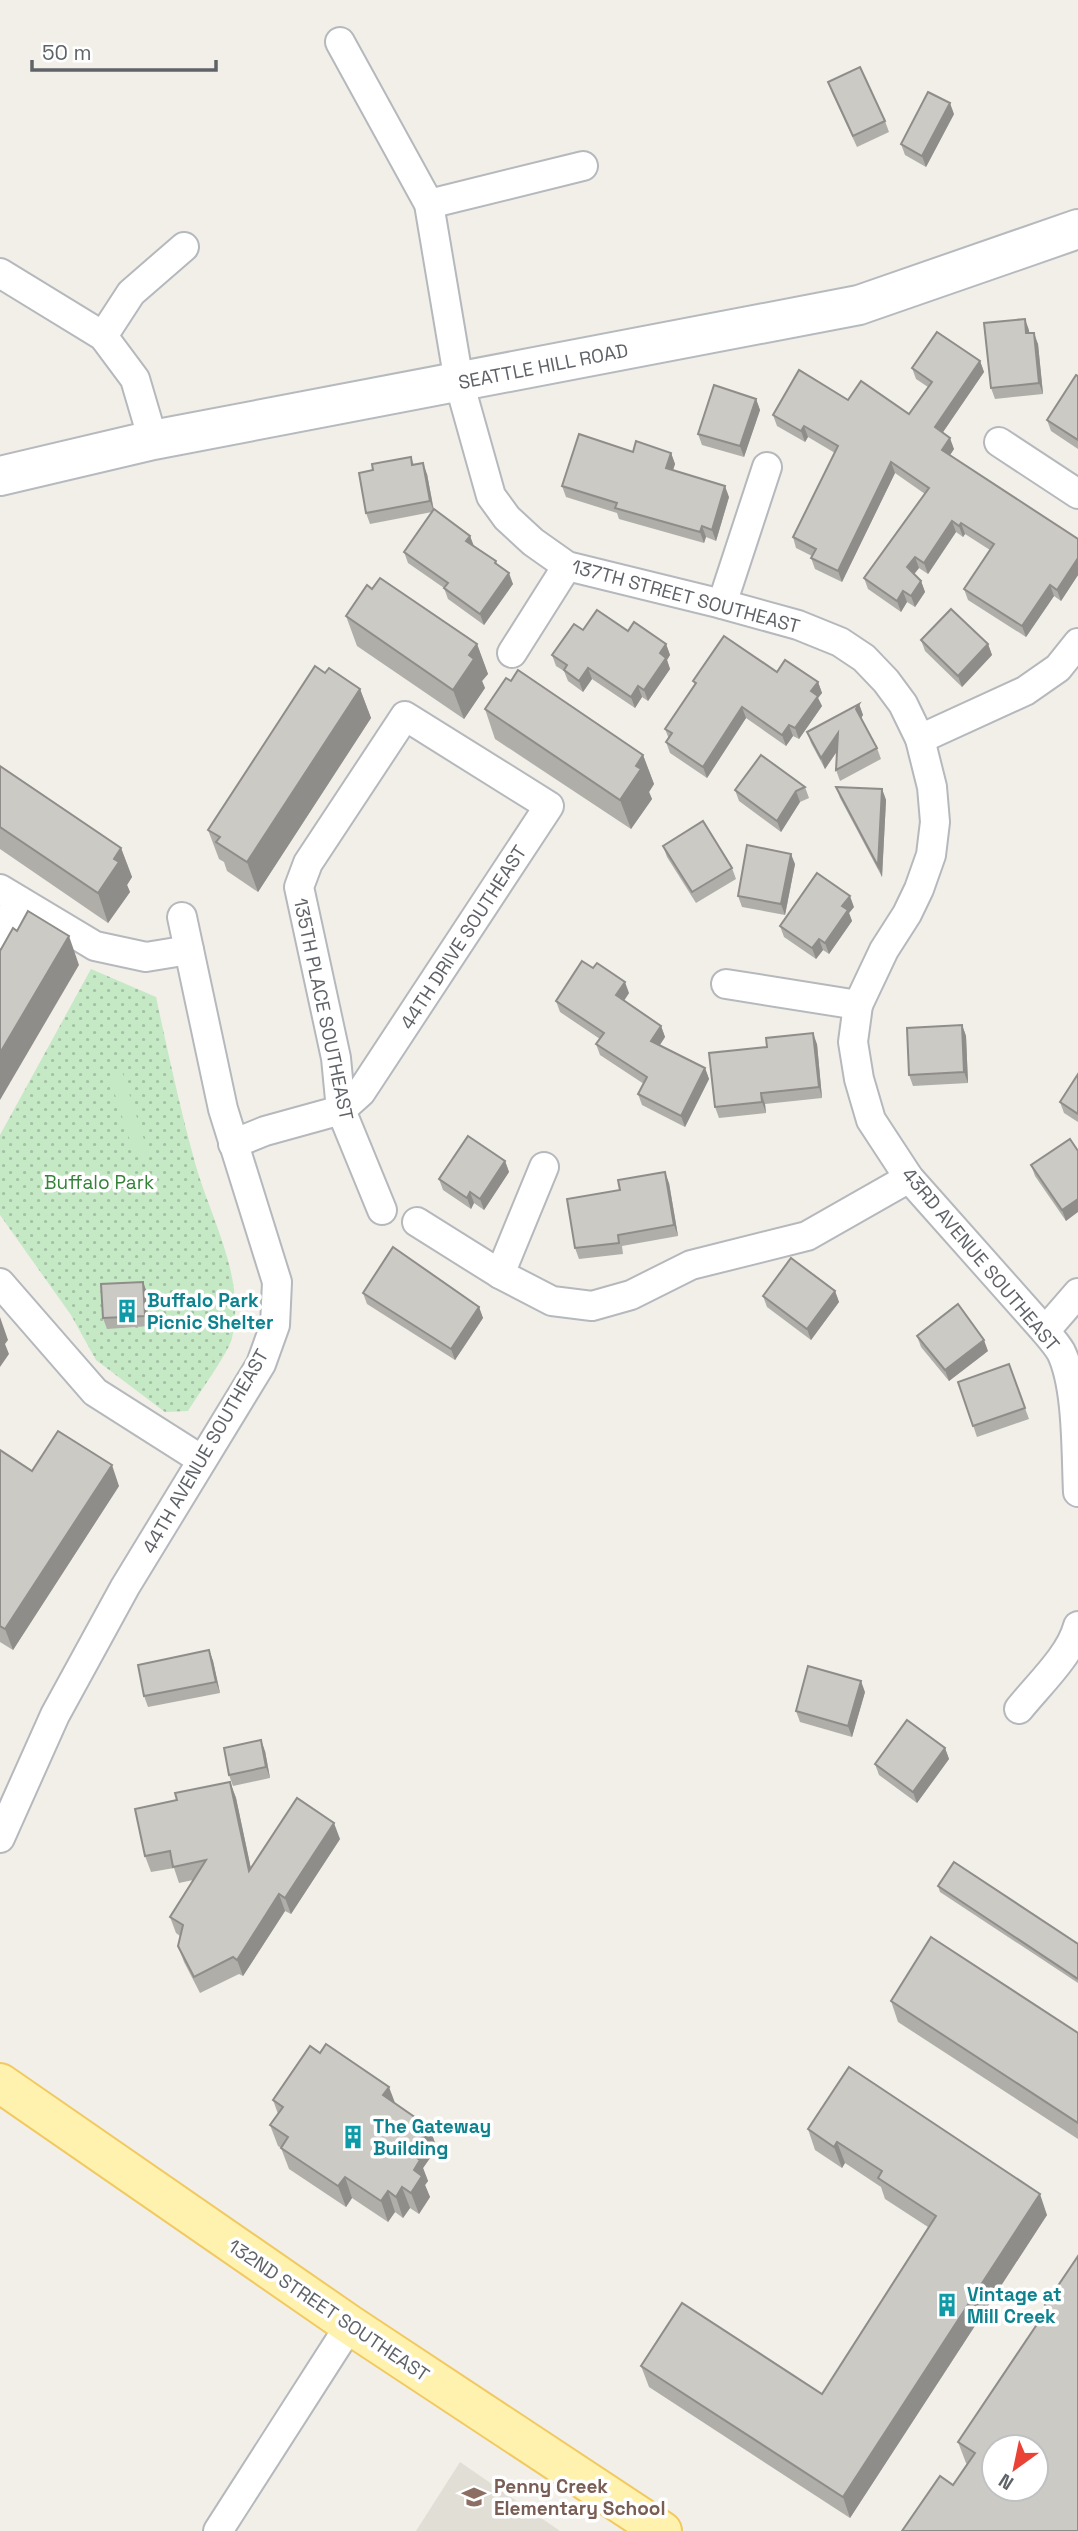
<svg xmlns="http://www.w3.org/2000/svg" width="1078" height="2531" font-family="'Space Grotesk',sans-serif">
  <defs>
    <pattern id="grass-dots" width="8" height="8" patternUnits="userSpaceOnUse" patternTransform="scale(1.75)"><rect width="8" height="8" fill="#c5e8c5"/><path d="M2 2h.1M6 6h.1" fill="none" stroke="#a3c0a4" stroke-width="1.8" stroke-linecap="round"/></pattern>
  </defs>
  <rect width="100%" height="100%" fill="#f1efe8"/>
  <path fill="#e1ded6" d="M460,2462L560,2531H416Z"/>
  <path fill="url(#grass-dots)" d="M91,969L156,997C168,1053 180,1108 195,1163C211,1220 246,1277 232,1338C229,1352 197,1396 188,1411L165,1412L96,1360L71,1315L0,1215V1135Z"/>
  <path fill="#c5e8c5" d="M122,1071L148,1152L135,1156L109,1076Z"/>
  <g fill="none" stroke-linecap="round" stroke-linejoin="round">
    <g stroke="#b5b8bc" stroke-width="32">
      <g id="minor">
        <path d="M340,42L429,204L459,382L491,496L507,518L533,542L567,566L722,604L798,625L840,642L864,658L886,681L903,704L920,739L932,787L935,822L931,855L919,889L907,914L884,950L858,1005L853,1042L859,1079L871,1120L909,1178L1045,1331C1050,1337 1057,1345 1061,1352C1078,1387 1076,1452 1078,1492"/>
        <path d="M429,204L583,166"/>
        <path d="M0,273L103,336L135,379L153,440"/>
        <path d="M103,336L131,293L184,247"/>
        <path d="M999,442L1078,494"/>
        <path d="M722,604L767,467"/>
        <path d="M512,653L567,566"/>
        <path d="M920,739L1025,691L1058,668L1078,643"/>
        <path d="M0,889L95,946L146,957L189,950"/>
        <path d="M0,934L19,901"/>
        <path d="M726,984L858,1005"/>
        <path d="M233,1144L265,1131L341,1110L361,1092L549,806L405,716L308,863L299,887L336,1058L341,1110L382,1210"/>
        <path d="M417,1222L500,1274L552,1301L592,1306L631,1295L691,1265L807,1236L909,1178"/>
        <path d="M500,1274L544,1167"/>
        <path d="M0,1283L95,1392L202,1460"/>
        <path d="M1045,1331L1078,1293"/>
        <path d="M1019,1709C1039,1684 1070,1656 1078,1626"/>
        <path d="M0,1838L55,1715L125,1587L261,1364L275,1325L277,1282L223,1109L182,917"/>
        <path d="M218,2531L350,2325"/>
      </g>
    </g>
    <g stroke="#b6babf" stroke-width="42">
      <path id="secondary" d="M0,476L153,440L859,305L1078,229"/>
    </g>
    <g stroke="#f2c960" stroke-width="42">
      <path id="primary" d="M0,2083L350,2325L662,2531"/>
    </g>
    <use href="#minor" stroke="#fff" stroke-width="28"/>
    <use href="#secondary" stroke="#fff" stroke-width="38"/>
    <use href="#primary" stroke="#fff2af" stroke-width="38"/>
  </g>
  <g fill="#afaea9">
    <path d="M828,82L885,121L889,132L857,147L832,93Z"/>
    <path d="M954,114L926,167L905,155L901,144Z"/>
    <path d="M1029,330V333L1038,344L1043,394L995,399L991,388Z"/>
    <path d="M980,361L984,372L943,432L954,449L950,455L1078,539V575L1061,601L1054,596L1026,637L968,600L964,589L990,550L965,534L963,537L956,532L928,574L919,568L914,574L921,581L925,592L915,607L907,602L901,612L868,589L864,578L925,494L895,473L842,582L815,569L811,558L812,556L796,548L793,537L835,453L808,437L805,442L777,426L773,415L848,400L909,414L928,387L916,379L912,368Z"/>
    <path d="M1078,376V449L1051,431L1047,420Z"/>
    <path d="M756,399L760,410L744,457L702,445L698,434Z"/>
    <path d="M633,452L671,453L675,464L673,470L729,497L716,541L706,537L704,543L619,519L617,513L566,497L562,486Z"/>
    <path d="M411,457L414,465L427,474L434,510L470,536L474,546L496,561L497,565L513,584L484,625L448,599L444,588L408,563L404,552L432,512L370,524L366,513L373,470Z"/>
    <path d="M372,589L477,644L488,674L482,681L485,688L464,719L357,646L346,616Z"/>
    <path d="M583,630L628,631L666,644L670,655L667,660L670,669L648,701L642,697L635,708L592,679L583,692L568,681L564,671L556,666L552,655Z"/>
    <path d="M921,640L988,644L992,655L962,687L925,651Z"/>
    <path d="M777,672L818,682L822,693L818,698L822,706L799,739L793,736L786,746L746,718L707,778L670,753L666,742L669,739L665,729L695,685L693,681Z"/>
    <path d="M325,673L360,689L371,718L258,892L227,871L224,862L219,859L208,830Z"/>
    <path d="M511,681L643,755L654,784L649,792L652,799L631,829L495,739L485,709Z"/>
    <path d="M859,704L863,715L861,718L877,748L881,759L840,781L836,770L837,751L825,769L811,743L807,732Z"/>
    <path d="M0,766L121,848L132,877L127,885L130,892L108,923L0,849Z"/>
    <path d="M805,787L809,798L800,802L781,832L739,801L735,790Z"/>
    <path d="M836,787L882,789L886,800L882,877L840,798Z"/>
    <path d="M663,846L732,868L736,879L696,903L667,857Z"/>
    <path d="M795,864L785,915L742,907L738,896Z"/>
    <path d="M854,907L849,913L852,921L829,954L823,950L816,959L784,937L780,926Z"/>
    <path d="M629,993L624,1001L661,1026L665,1037L660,1045L705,1068L709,1079L685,1127L642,1105L638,1094L644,1084L600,1055L596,1044L600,1039L560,1012L556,1001Z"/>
    <path d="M962,1025L966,1036L968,1083L913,1086L909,1075Z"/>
    <path d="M817,1044L822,1098L765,1104L766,1113L719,1118L715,1107Z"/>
    <path d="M1078,1074V1122L1064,1113L1060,1102Z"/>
    <path d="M1078,1151L1066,1221L1035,1176L1031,1165Z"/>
    <path d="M505,1161L509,1172L484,1210L474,1203L471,1209L443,1190L439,1179Z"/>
    <path d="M669,1183L678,1236L622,1246L623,1254L579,1259L575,1248Z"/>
    <path d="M143,1282L147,1293L149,1326L107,1329L103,1318Z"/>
    <path d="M835,1291L839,1302L811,1340L767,1307L763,1296Z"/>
    <path d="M363,1293L479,1307L483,1318L455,1360L367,1304Z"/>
    <path d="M917,1336L988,1351L949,1381L921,1347Z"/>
    <path d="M1009,1364L1029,1419L977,1437L958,1382Z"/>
    <path d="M0,1450L32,1471L119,1486L13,1650L0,1642Z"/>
    <path d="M209,1650L213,1661L220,1693L148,1707L144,1696Z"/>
    <path d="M865,1692L852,1737L800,1722L796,1711Z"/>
    <path d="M945,1748L949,1759L917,1803L879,1775L875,1764Z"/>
    <path d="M265,1751L270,1778L233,1786L229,1775Z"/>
    <path d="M230,1782L236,1798L251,1869L340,1839L291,1914L285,1911L243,1976L239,1974L200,1993L184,1962L178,1946L180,1936L176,1933L170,1917L193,1880L179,1883L174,1868L151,1872L145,1856L177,1800Z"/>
    <path d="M938,1886L1078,1944V1983L940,1892Z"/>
    <path d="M891,2001L1078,2033V2139L898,2022Z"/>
    <path d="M273,2100L395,2103L429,2127L437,2148L423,2168L428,2181L425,2185L430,2197L419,2214L410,2208L403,2218L395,2212L388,2222L352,2198L346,2207L289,2169L281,2148L278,2146L270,2125L278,2114Z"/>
    <path d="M808,2129L1047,2215L850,2518L649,2387L641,2366L822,2394L928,2227L885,2199L881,2187L845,2163L842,2168L815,2150Z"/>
    <path d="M1078,2256V2531L953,2485L967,2464L966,2463L958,2442L1046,2310L1045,2305Z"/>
  </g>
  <g fill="#8f8d8a">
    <path d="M950,103L954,114L926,167L922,156Z"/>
    <path d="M1025,319L1029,330L1030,344L1026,333Z"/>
    <path d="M1034,333L1038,344L1043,394L1039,383Z"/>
    <path d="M980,361L984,372L939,438L935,427Z"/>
    <path d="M756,399L760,410L744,457L740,446Z"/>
    <path d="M804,426L808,437L805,442L801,431Z"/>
    <path d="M950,438L954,449L946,461L942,450Z"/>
    <path d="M671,453L675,464L670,479L666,468Z"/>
    <path d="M891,462L895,473L842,582L838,571Z"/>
    <path d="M423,463L427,474L434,512L430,501Z"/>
    <path d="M725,486L729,497L716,541L712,530Z"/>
    <path d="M952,521L956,532L928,574L924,563Z"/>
    <path d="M961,523L965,534L963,537L959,526Z"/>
    <path d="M702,526L706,537L704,543L700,532Z"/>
    <path d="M470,536L474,547L466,541Z"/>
    <path d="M915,557L919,568L911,578L907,567Z"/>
    <path d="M1078,558V575L1061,601L1057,590Z"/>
    <path d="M509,573L513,584L484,625L480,614Z"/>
    <path d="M921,581L925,592L915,607L911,596Z"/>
    <path d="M1050,585L1054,596L1026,637L1022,626Z"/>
    <path d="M903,591L907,602L901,612L897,601Z"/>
    <path d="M477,644L488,674L482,681L485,688L464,719L453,690L469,655Z"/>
    <path d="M666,644L670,655L667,660L670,669L648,701L644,690L660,653Z"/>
    <path d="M988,644L992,655L962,687L958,676Z"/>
    <path d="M588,668L592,679L583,692L579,681Z"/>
    <path d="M818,682L822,693L818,698L822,706L799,739L795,728L811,691Z"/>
    <path d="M638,686L642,697L635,708L631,697Z"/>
    <path d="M360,689L371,718L258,892L247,862Z"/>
    <path d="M859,704L863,715L860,720L856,709Z"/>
    <path d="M742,707L746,718L707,778L703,767Z"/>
    <path d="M789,725L793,736L786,746L782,735Z"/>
    <path d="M838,733L842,744L825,769L821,758Z"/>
    <path d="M643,755L654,784L649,792L652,799L631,829L620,800L636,766Z"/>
    <path d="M882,789L886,800L882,877L878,866Z"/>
    <path d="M796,791L800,802L781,832L777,821Z"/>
    <path d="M121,848L132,877L127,885L130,892L108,923L98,893L114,859Z"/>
    <path d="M791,854L795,864L785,915L781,904Z"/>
    <path d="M850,896L854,907L849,913L852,921L829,954L825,943L842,906Z"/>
    <path d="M69,936L79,965L0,1100V1053Z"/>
    <path d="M819,939L823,950L816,959L812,948Z"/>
    <path d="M625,982L629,993L620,1006L616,995Z"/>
    <path d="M962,1025L966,1036L968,1083L964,1072Z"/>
    <path d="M661,1026L665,1037L655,1052L651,1041Z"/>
    <path d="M813,1033L817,1044L822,1098L819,1087Z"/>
    <path d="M705,1068L709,1079L685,1127L681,1116Z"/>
    <path d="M761,1093L765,1104L766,1113L762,1102Z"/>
    <path d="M505,1161L509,1172L484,1210L480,1199Z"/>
    <path d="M665,1172L669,1183L678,1236L674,1225Z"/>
    <path d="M470,1192L474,1203L471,1209L467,1198Z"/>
    <path d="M1078,1199V1212L1066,1221L1062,1210Z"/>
    <path d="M143,1282L147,1293L149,1326L145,1316Z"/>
    <path d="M835,1291L839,1302L811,1340L807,1329Z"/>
    <path d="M479,1307L483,1318L455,1360L451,1349Z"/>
    <path d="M0,1317L8,1340L5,1344L9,1354L0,1367Z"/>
    <path d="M984,1340L988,1351L949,1381L945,1370Z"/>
    <path d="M112,1465L119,1486L13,1650L5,1629Z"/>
    <path d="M209,1650L213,1661L220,1693L216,1682Z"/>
    <path d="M861,1681L865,1692L852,1737L848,1726Z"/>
    <path d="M261,1740L265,1751L270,1778L266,1767Z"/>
    <path d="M945,1748L949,1759L917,1803L913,1792Z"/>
    <path d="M230,1782L236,1798L255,1888L249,1871Z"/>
    <path d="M334,1823L340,1839L291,1914L285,1898Z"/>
    <path d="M279,1894L285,1911L243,1976L237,1960Z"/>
    <path d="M389,2087L397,2108L383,2095Z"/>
    <path d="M429,2127L437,2148L423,2168L428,2181L425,2185L430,2197L419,2214L411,2193L414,2170L411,2154Z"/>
    <path d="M837,2142L845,2163L842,2168L834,2147Z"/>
    <path d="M345,2177L352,2198L346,2207L338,2186Z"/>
    <path d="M402,2187L410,2208L403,2218L396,2197Z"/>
    <path d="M388,2191L395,2212L388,2222L381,2201Z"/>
    <path d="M1040,2194L1047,2215L850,2518L843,2497Z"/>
  </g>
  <g fill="#cccac5" stroke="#8f8d8a" stroke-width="2" fill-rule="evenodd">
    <path d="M860,67L885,121L853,136L828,82Z"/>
    <path d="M928,92L950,103L922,156L901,144Z"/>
    <path d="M1025,319L1026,333H1034L1039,383L991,388L984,323Z"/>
    <path d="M937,332L980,361L935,427L950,438L942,450L1078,539V558L1057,590L1050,585L1022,626L964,589L994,544L961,523L959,526L952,521L924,563L915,557L907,567L921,581L911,596L903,591L897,601L864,578L929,488L891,462L838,571L811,558L816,549L793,537L838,446L804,426L801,431L773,415L799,370L848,400L861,381L909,414L932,382L912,368Z"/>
    <path d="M1076,375L1078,376V440L1047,420Z"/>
    <path d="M714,385L756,399L740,446L698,434Z"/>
    <path d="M579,434L633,452L636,441L671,453L666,468L725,486L712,530L702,526L700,532L615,508L617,503L562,486Z"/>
    <path d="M411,457L412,465L423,463L430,501L366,513L359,473L373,470L372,464Z"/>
    <path d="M434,509L470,536L466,541L496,561L495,563L509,573L480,614L444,588L448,583L404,552Z"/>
    <path d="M380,578L477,644L469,655L474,659L453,690L346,616L367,585L372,589Z"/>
    <path d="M951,609L988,644L958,676L921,640Z"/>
    <path d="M597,610L628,631L634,622L666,644L660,653L666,658L644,690L638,686L631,697L588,668L579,681L564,670L567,665L552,655L574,624L583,630Z"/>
    <path d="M724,636L777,672L785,660L818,682L811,691L818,696L795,728L789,725L782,735L742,707L703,767L666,742L672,733L665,729L696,683L693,681Z"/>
    <path d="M315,666L325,673L329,668L360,689L247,862L216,842L220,837L208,830Z"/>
    <path d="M518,670L643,755L636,766L641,769L620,800L485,709L506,678L511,681Z"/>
    <path d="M859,704L856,709L877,748L836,770L838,733L821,758L807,732Z"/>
    <path d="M761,755L805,787L796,791L777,821L735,790Z"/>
    <path d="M0,766L121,848L114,859L119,862L98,893L0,827Z"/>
    <path d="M836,787L882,789L878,866Z"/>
    <path d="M703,821L732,868L692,892L663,846Z"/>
    <path d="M747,845L791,854L781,904L738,896Z"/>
    <path d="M817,873L850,896L842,906L848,910L825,943L819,939L812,948L780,926Z"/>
    <path d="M28,911L69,936L0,1053V951L13,928L17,931Z"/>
    <path d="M582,961L593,968L597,963L625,982L616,995L661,1026L651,1041L705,1068L681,1116L638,1094L647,1077L596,1044L604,1033L556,1001Z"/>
    <path d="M962,1025L964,1072L909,1075L907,1028Z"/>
    <path d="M813,1033L819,1087L761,1093L762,1102L715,1107L709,1053L767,1047L766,1038Z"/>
    <path d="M1078,1074V1114L1060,1102Z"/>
    <path d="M468,1136L505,1161L480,1199L470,1192L467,1198L439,1179Z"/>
    <path d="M1070,1139L1078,1151V1199L1062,1210L1031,1165Z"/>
    <path d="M665,1172L674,1225L618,1235L619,1243L575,1248L567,1199L620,1190L618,1180Z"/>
    <path d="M393,1247L479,1307L451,1349L363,1293Z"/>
    <path d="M791,1258L835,1291L807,1329L763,1296Z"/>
    <path d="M143,1282L145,1316L103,1318L101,1284Z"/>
    <path d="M958,1304L984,1340L945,1370L917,1336Z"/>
    <path d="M1009,1364L1025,1408L973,1426L958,1382Z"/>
    <path d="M58,1431L112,1465L5,1629L0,1626V1450L32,1471Z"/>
    <path d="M209,1650L216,1682L144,1696L138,1665Z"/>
    <path d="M808,1666L861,1681L848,1726L796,1711Z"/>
    <path d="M907,1720L945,1748L913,1792L875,1764Z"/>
    <path d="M261,1740L266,1767L229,1775L224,1748Z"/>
    <path d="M230,1782L249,1871L297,1798L334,1823L285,1898L279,1894L237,1960L233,1957L194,1977L178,1946L183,1925L170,1917L206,1860L173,1867L170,1851L145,1856L135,1809L177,1800L175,1793Z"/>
    <path d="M954,1862L1078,1944V1979L938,1886Z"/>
    <path d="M931,1937L1078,2033V2123L891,2001Z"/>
    <path d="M326,2044L389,2087L383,2095L429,2127L411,2154L420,2160L414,2170L422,2176L411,2193L402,2187L396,2197L388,2191L381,2201L345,2177L338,2186L281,2148L288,2137L270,2125L283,2107L273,2100L310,2046L320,2053Z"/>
    <path d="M849,2067L1040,2194L843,2497L641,2366L682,2303L822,2394L936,2216L878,2178L882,2171L837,2142L834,2147L808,2129Z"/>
    <path d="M1078,2256V2531H902L940,2476L953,2485L975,2453L958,2442L1048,2308L1045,2305ZM994,2447H1036V2489H994Z"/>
  </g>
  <defs>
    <g id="building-bare" transform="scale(1.89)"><path d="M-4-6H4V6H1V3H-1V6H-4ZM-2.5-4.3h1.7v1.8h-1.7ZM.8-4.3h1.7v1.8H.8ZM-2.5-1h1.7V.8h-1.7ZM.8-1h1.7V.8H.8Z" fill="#0f9aa8" stroke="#fff" stroke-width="2.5" paint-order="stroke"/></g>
    <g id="school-bare" transform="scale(1.89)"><path d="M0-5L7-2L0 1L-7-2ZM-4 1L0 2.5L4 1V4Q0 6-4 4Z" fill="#8d6e63" stroke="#fff" stroke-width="2.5" paint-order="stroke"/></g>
  </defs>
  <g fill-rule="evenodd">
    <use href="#building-bare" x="127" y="1311"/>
    <use href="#building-bare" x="353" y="2137"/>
    <use href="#building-bare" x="947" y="2305"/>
    <use href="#school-bare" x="474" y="2497"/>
  </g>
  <g text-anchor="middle" stroke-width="7" stroke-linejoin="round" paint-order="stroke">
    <g font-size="19" fill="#5f6368" stroke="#fff">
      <text transform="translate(543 366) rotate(-11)" y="7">SEATTLE HILL ROAD</text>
      <text transform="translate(686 596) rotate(15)" y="7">137TH STREET SOUTHEAST</text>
      <text transform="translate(463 937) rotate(-57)" y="7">44TH DRIVE SOUTHEAST</text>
      <text transform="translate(324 1009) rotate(78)" y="7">135TH PLACE SOUTHEAST</text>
      <text transform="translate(981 1259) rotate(50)" y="7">43RD AVENUE SOUTHEAST</text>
      <text transform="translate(205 1451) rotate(-60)" y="7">44TH AVENUE SOUTHEAST</text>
      <text transform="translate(329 2310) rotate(34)" y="7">132ND STREET SOUTHEAST</text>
    </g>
    <g font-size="19" fill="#348238" stroke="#fff">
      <text x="99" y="1189">Buffalo Park</text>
    </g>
    <g font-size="19" font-weight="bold" fill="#0d838f" stroke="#fff" text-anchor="start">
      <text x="147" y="1307">Buffalo Park<tspan x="147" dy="22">Picnic Shelter</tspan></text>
      <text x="373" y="2133">The Gateway<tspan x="373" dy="22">Building</tspan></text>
      <text x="967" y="2301">Vintage at<tspan x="967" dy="22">Mill Creek</tspan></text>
    </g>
    <g font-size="19" font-weight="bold" fill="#785e54" stroke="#fff" text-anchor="start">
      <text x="494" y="2493">Penny Creek<tspan x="494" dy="22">Elementary School</tspan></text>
    </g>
  </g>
  <g transform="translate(1015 2468) rotate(213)"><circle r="33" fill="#ffffff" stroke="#bfc1c3" stroke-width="2"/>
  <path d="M0-5L12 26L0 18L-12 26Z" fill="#ea4335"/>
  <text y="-10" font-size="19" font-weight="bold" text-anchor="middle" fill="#5f6368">N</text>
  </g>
  <path d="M32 60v10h184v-10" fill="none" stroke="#5f6368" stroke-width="3.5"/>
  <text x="42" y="60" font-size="21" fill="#5f6368" stroke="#ffffff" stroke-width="5" paint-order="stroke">50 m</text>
</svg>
